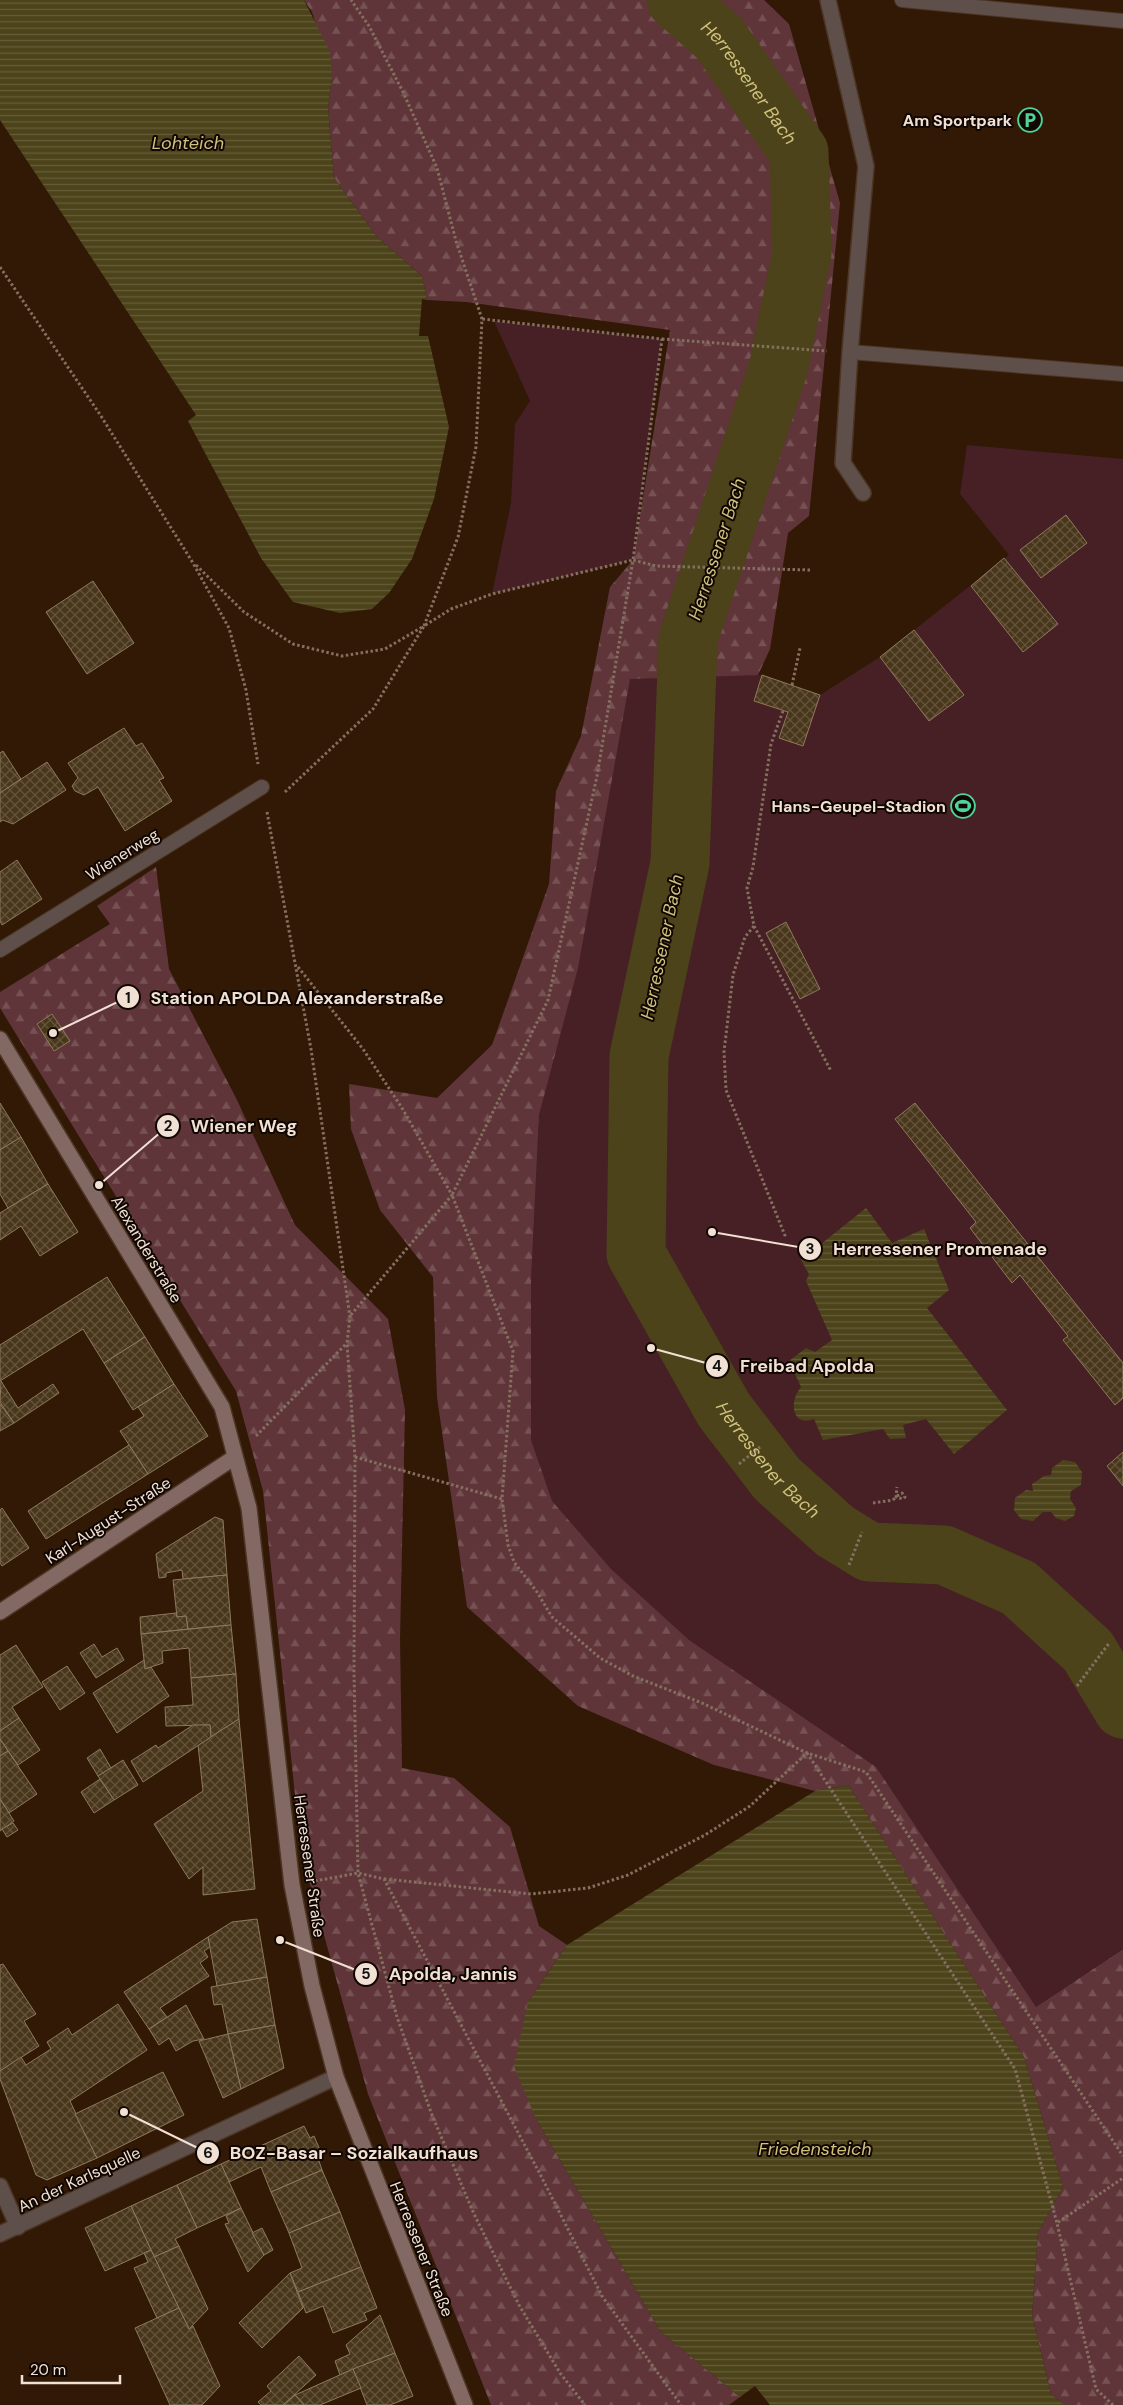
<svg xmlns="http://www.w3.org/2000/svg" width="1123" height="2405" font-family="'DM Sans',sans-serif">
  <defs>
    <pattern id="forest-firs" width="22" height="20" patternUnits="userSpaceOnUse" patternTransform="scale(1.25)"><rect width="22" height="20" fill="#5f3539"/><path d="M5 1l3.5 6h-7zM16 11l3.5 6h-7z" fill="#765255"/></pattern>
    <pattern id="water-rules" width="6" height="5" patternUnits="userSpaceOnUse" patternTransform="scale(1.25)"><rect width="6" height="5" fill="#4c431a"/><path d="M0 2.5h6" fill="none" stroke="#665e3a"/></pattern>
    <pattern id="building-cross-hatch" width="8" height="8" patternUnits="userSpaceOnUse" patternTransform="scale(1.25)"><rect width="8" height="8" fill="#49371c"/><path d="M0 0l8 8M0 8l8-8" fill="none" stroke="#64543c"/></pattern>
  </defs>
  <rect width="100%" height="100%" fill="#311906"/>
  <g fill="url(#forest-firs)">
    <path d="M304,0H764L789,24L840,203L809,516L788,533L770,649L758,675L1037,2006L1123,1949V2405H1065L1051,2394L1032,2315L1038,2233L1063,2187L1024,2057L848,1785L815,1791L714,1765L578,1706L467,1607L437,1397L433,1277L380,1210L351,1129L349,1084L437,1098L492,1045L549,884L556,791L581,736L610,587L633,560L670,330L466,302L427,300L422,276L377,237L334,178L328,108L332,78L312,12Z"/>
    <path d="M156,867L169,969L236,1098L295,1225L388,1319L405,1410L400,1639L402,1768L454,1778L510,1827L539,1926L567,1945L528,2002L536,2119L660,2331L740,2397L729,2405H491L368,2094L301,1852L263,1491L236,1391L0,1008V992L110,924L97,906Z"/>
  </g>
  <g fill="#462024">
    <path d="M494,321L662,339L633,560L492,594L511,503L515,424L530,401Z"/>
    <path d="M967,445L1123,459V1949L1036,2007L876,1767L689,1640L611,1569L552,1501L531,1440V1279L539,1115L578,968L630,679L762,675L820,695L880,657L1009,555L960,494Z"/>
  </g>
  <g fill="url(#water-rules)">
    <path d="M0,0H304L330,52L332,78L328,108L334,178L377,237L422,276L427,300L422,299L419,336H428L449,427L434,499L412,559L389,593L372,609L340,613L293,602L261,558L188,421L196,415L0,120Z"/>
    <path d="M866,1208L892,1243L924,1229L949,1290L927,1308L1007,1410L954,1454L926,1419L903,1425L906,1438L890,1439L883,1429L823,1440L814,1419C791,1427 789,1401 801,1387L789,1361L806,1348L815,1352L832,1340L806,1281L809,1274L801,1260Z"/>
    <path d="M1063,1460L1075,1462L1082,1472L1081,1485L1071,1491L1070,1499L1076,1508L1074,1516L1065,1521L1056,1518L1051,1512H1043L1033,1521L1021,1519L1014,1510L1015,1498L1026,1490L1033,1491L1032,1484L1044,1476L1051,1475L1052,1468Z"/>
    <path d="M848,1785L1024,2057L1063,2187L1038,2233L1032,2315L1051,2394L1065,2405H770L755,2386L740,2397L660,2331L536,2119L514,2066L528,2002L567,1945L815,1791Z"/>
  </g>
  <g fill="none" stroke-linecap="round" stroke-linejoin="round">
    <path stroke="#4c431a" stroke-width="59" id="s1" d="M676,0L719,38L799,152L802,253L778,369L688,639L680,863L639,1056L636,1254L724,1410L777,1479L835,1531L869,1552L944,1555L1019,1588L1088,1651L1123,1709"/>
  </g>
  <g fill="url(#building-cross-hatch)" stroke="#8d795c">
    <path d="M1066,515L1087,543L1041,578L1020,550Z"/>
    <path d="M1004,558L1058,624L1023,652L971,586Z"/>
    <path d="M93,581L134,643L87,674L46,612Z"/>
    <path d="M914,630L964,695L929,721L880,657Z"/>
    <path d="M762,675L820,695L803,746L779,738L788,712L754,701Z"/>
    <path d="M124,728L136,746L142,743L164,778L159,780L172,801L125,831L98,787L84,795L75,791L72,786L78,778L68,763Z"/>
    <path d="M3,751L21,779L0,793V753Z"/>
    <path d="M47,762L66,790L13,824L3,820L0,822V793Z"/>
    <path d="M17,860L42,899L2,925L0,921V872Z"/>
    <path d="M786,922L820,989L800,999L766,933Z"/>
    <path d="M52,1014L70,1041L54,1051L37,1024Z"/>
    <path d="M0,1103L21,1137L0,1150Z"/>
    <path d="M915,1103L1123,1363V1398L1115,1405L1063,1340L1068,1336L1020,1275L1012,1283L970,1228L976,1222L895,1119Z"/>
    <path d="M21,1137L48,1184L8,1208L0,1194V1150Z"/>
    <path d="M48,1184L78,1232L40,1256L21,1226L0,1240V1213Z"/>
    <path d="M107,1277L145,1337L104,1363L83,1329L0,1381V1345Z"/>
    <path d="M145,1337L174,1384L133,1410L104,1363Z"/>
    <path d="M1,1381L18,1408L53,1384L59,1393L14,1423L0,1402Z"/>
    <path d="M174,1384L208,1436L148,1474L120,1431L144,1416L138,1407Z"/>
    <path d="M0,1404L14,1423L0,1431Z"/>
    <path d="M129,1445L148,1474L46,1539L28,1511Z"/>
    <path d="M1123,1452V1486L1107,1466Z"/>
    <path d="M2,1508L29,1548L2,1566L0,1563V1510Z"/>
    <path d="M215,1517L223,1520L227,1575L183,1579L182,1570L166,1573V1577L159,1578L156,1554Z"/>
    <path d="M227,1575L231,1625L188,1629L186,1616L177,1617L173,1580Z"/>
    <path d="M176,1613L177,1617L186,1616L188,1629L141,1634L140,1617Z"/>
    <path d="M231,1625L236,1674L191,1678L189,1648L162,1651L163,1663L145,1669L141,1634Z"/>
    <path d="M94,1644L102,1657L117,1648L124,1660L96,1678L80,1653Z"/>
    <path d="M16,1645L43,1687L12,1707L19,1718L0,1731V1655Z"/>
    <path d="M144,1660L145,1669L151,1667L169,1696L117,1733L93,1693Z"/>
    <path d="M67,1666L85,1693L60,1710L42,1682Z"/>
    <path d="M236,1674L239,1719L211,1737L210,1725L166,1726L165,1707L193,1705L191,1678Z"/>
    <path d="M19,1718L40,1750L18,1765L0,1739V1731Z"/>
    <path d="M239,1719L255,1889L203,1895V1867L189,1879L154,1824L203,1791L198,1745Z"/>
    <path d="M193,1725H210L211,1737L143,1782L131,1761L156,1745L158,1748Z"/>
    <path d="M0,1739L8,1751L0,1756Z"/>
    <path d="M100,1749L111,1768L98,1776L87,1758Z"/>
    <path d="M8,1751L37,1794L9,1813L0,1799V1756Z"/>
    <path d="M123,1760L138,1785L114,1800L98,1776Z"/>
    <path d="M100,1779L114,1800L94,1813L81,1792Z"/>
    <path d="M0,1799L14,1821L0,1831Z"/>
    <path d="M13,1823L18,1830L7,1837L2,1829Z"/>
    <path d="M257,1919L267,1977L217,1986L208,1937L232,1922Z"/>
    <path d="M208,1937L210,1947L204,1951L208,1957L200,1963L209,1976L160,2008L167,2017L149,2029L124,1992Z"/>
    <path d="M3,1964L36,2014L24,2021L39,2046L0,2071V1965Z"/>
    <path d="M267,1977L275,2025L228,2034L222,2004L214,2005L211,1987Z"/>
    <path d="M118,2004L147,2050L70,2101L97,2158L47,2180L36,2175L0,2079V2071L21,2057L26,2065L51,2049L47,2042L68,2028L72,2035Z"/>
    <path d="M186,2005L204,2039L193,2041L176,2051L169,2038L159,2045L149,2029Z"/>
    <path d="M275,2025L284,2068L241,2089L228,2034Z"/>
    <path d="M228,2034L241,2089L223,2098L199,2041Z"/>
    <path d="M163,2072L184,2115L97,2158L75,2114Z"/>
    <path d="M304,2126L310,2138L314,2136L320,2150L316,2152L322,2170L271,2192L261,2167L229,2182L221,2164Z"/>
    <path d="M221,2164L241,2208L197,2228L177,2185Z"/>
    <path d="M322,2170L340,2212L289,2233L271,2192Z"/>
    <path d="M177,2185L197,2228L175,2239L179,2246L154,2257L131,2206Z"/>
    <path d="M131,2206L151,2250L105,2271L85,2228Z"/>
    <path d="M241,2208L264,2255L248,2272L225,2224L229,2223L226,2216Z"/>
    <path d="M340,2212L361,2267L298,2292L290,2273L302,2268L289,2233Z"/>
    <path d="M262,2228L273,2250L264,2255L252,2233Z"/>
    <path d="M179,2246L208,2309L189,2329L154,2257Z"/>
    <path d="M151,2250L179,2308L157,2318L134,2268L148,2262L144,2253Z"/>
    <path d="M361,2267L377,2308L364,2313L367,2320L333,2333L323,2306L306,2313L298,2292Z"/>
    <path d="M290,2273L303,2308L262,2348L239,2323Z"/>
    <path d="M179,2308L189,2329L193,2326L220,2386L202,2405H170L135,2328Z"/>
    <path d="M380,2315L395,2353L340,2375L335,2361L350,2354L346,2345Z"/>
    <path d="M395,2353L413,2396L390,2405H367L353,2369Z"/>
    <path d="M299,2356L316,2375L283,2405H261L258,2402L271,2391L267,2386Z"/>
    <path d="M353,2369L361,2388L320,2405H304L295,2395Z"/>
    <path d="M295,2395L304,2405H283Z"/>
  </g>
  <g fill="none" stroke-linecap="round" stroke-linejoin="round">
    <g stroke="#4c3523" stroke-width="16">
      <g id="lane">
        <path d="M902,0L1123,21"/>
        <path d="M850,352L1123,374"/>
        <path d="M0,950L262,787"/>
      </g>
    </g>
    <g stroke="#4c3523" stroke-width="18">
      <g id="street">
        <path d="M828,0L866,166L850,352L843,463L863,493"/>
        <path d="M0,2186L18,2227"/>
        <path d="M0,2234L336,2077"/>
      </g>
    </g>
    <g stroke="#4c3523" stroke-width="18">
      <g id="secondary">
        <path d="M0,1039L222,1407L249,1508L292,1885L312,1986L336,2077L465,2405"/>
        <path d="M0,1612L235,1457"/>
      </g>
    </g>
    <g stroke="#857060" stroke-width="3" stroke-dasharray="2.5 2.5" stroke-linecap="butt">
      <path d="M0,267L101,416L193,563L229,628L246,690L258,764"/>
      <path d="M662,339L827,351"/>
      <path d="M196,565L244,612L293,644L342,656L385,649L424,626L458,537L476,447L482,319L456,241L437,168L403,92L369,26L351,0"/>
      <path d="M810,570L656,566L633,560L597,776L548,1000L452,1195L513,1351L502,1499L508,1545L514,1562L537,1592L552,1617L600,1658L633,1676L702,1703L807,1753L866,1772L1123,2156"/>
      <path d="M792,685L800,648"/>
      <path d="M783,711L771,744L753,867L747,888L754,926L831,1071"/>
      <path d="M285,792L373,709L424,626L451,609L492,594L633,560L662,339L482,319"/>
      <path d="M267,812L311,1049L350,1317L347,1343L355,1457L354,1672L358,1873L397,2017L432,2115L474,2214L519,2305L560,2373L585,2405"/>
      <path d="M754,926L745,937L733,975L724,1052L726,1090L786,1238"/>
      <path d="M298,967L363,1049L402,1108L452,1195L350,1316"/>
      <path d="M256,1436L346,1344"/>
      <path d="M355,1457L502,1499"/>
      <path d="M739,1464L760,1447"/>
      <path d="M897,1496L902,1493L905,1497L903,1499L896,1497L897,1487"/>
      <path d="M873,1503L893,1500"/>
      <path d="M849,1565L862,1532"/>
      <path d="M1077,1686L1110,1642"/>
      <path d="M384,1879L531,1894L588,1888L628,1875L705,1835L750,1806L807,1753L1015,2069L1057,2223"/>
      <path d="M315,1881L358,1873L384,1879L541,2176L602,2296L681,2405"/>
      <path d="M1113,2405L1096,2389L1057,2223L1123,2178"/>
    </g>
    <use href="#lane" stroke="#5e4f4b" stroke-width="14"/>
    <use href="#street" stroke="#5e4f4b" stroke-width="15"/>
    <use href="#secondary" stroke="#826963" stroke-width="15"/>
    <path stroke="#857060" stroke-width="3" stroke-dasharray="2.5 2.5" stroke-linecap="butt" d="M893,1500L897,1496"/>
  </g>
  <defs>
    <g id="parking-ring" transform="scale(1.25)"><circle r="9.5" fill="#110702" stroke="#50d398" stroke-width="1.5"/><path d="M-3.5-5.5H1a3.5 3.5 0 0 1 0 7H-1V5.5H-3.5ZM-1-3.4V-.6H.8a1.4 1.4 0 0 0 0-2.8Z" fill="#50d398"/></g>
    <g id="stadium-ring" transform="scale(1.25)"><circle r="9.5" fill="#110702" stroke="#50d398" stroke-width="1.5"/><path d="M0-5a6.5 5 0 1 0 0 10a6.5 5 0 1 0 0-10ZM-3.5-1.8h7v3.6h-7Z" fill="#50d398"/></g>
  </defs>
  <g fill-rule="evenodd">
    <use href="#parking-ring" x="1030" y="120"/>
    <use href="#stadium-ring" x="963" y="806"/>
  </g>
  <g text-anchor="middle" stroke-width="4" stroke-linejoin="round" paint-order="stroke">
    <g font-size="16" font-weight="bold" fill="#f1e0d4" stroke="#110702" text-anchor="end">
      <text x="1012" y="126">Am Sportpark</text>
      <text x="946" y="812">Hans-Geupel-Stadion</text>
    </g>
    <g font-size="16" fill="#f1e0d4" stroke="#110702">
      <text transform="translate(122 854) rotate(-32)" y="6">Wienerweg</text>
      <text transform="translate(147 1249) rotate(59)" y="6">Alexanderstraße</text>
      <text transform="translate(108 1520) rotate(-33)" y="6">Karl-August-Straße</text>
      <text transform="translate(310 1866) rotate(82)" y="6">Herressener Straße</text>
      <text transform="translate(79 2179) rotate(-25)" y="6">An der Karlsquelle</text>
      <text transform="translate(422 2249) rotate(68)" y="6">Herressener Straße</text>
    </g>
    <g font-size="18" font-style="italic" fill="#d0c17c" stroke="#110702">
      <text dy="6" stroke="none"><textPath href="#s1" startOffset="111">Herressener Bach</textPath></text>
      <text x="188" y="149">Lohteich</text>
      <text transform="translate(717 549) rotate(-72)" y="6">Herressener Bach</text>
      <text transform="translate(662 947) rotate(-78)" y="6">Herressener Bach</text>
      <text dy="6" stroke="none"><textPath href="#s1" startOffset="1566">Herressener Bach</textPath></text>
      <text x="815" y="2155">Friedensteich</text>
    </g>
  </g>
  <path fill="none" stroke="#f1e0d4" stroke-width="2" d="M53 1033L128 997M99 1185L168 1126M712 1232L810 1249M651 1348L717 1366M280 1940L366 1974M124 2112L208 2153"/>
  <g fill="#f1e0d4" stroke="#110702" stroke-width="2">
    <circle cx="53" cy="1033" r="5"/>
    <circle cx="99" cy="1185" r="5"/>
    <circle cx="712" cy="1232" r="5"/>
    <circle cx="651" cy="1348" r="5"/>
    <circle cx="280" cy="1940" r="5"/>
    <circle cx="124" cy="2112" r="5"/>
    <circle cx="128" cy="997" r="12"/>
    <circle cx="168" cy="1126" r="12"/>
    <circle cx="810" cy="1249" r="12"/>
    <circle cx="717" cy="1366" r="12"/>
    <circle cx="366" cy="1974" r="12"/>
    <circle cx="208" cy="2153" r="12"/>
  </g>
  <g font-size="15" text-anchor="middle" font-weight="bold" fill="#111">
    <text x="128" y="1003">1</text>
    <text x="168" y="1131">2</text>
    <text x="810" y="1254">3</text>
    <text x="717" y="1371">4</text>
    <text x="366" y="1979">5</text>
    <text x="208" y="2158">6</text>
  </g>
  <g font-size="18" text-anchor="middle" font-weight="bold" fill="#f1e0d4" stroke="#110702" stroke-width="4" stroke-linejoin="round" paint-order="stroke">
    <text x="297" y="1004">Station APOLDA Alexanderstraße</text>
    <text x="244" y="1132">Wiener Weg</text>
    <text x="940" y="1255">Herressener Promenade</text>
    <text x="807" y="1372">Freibad Apolda</text>
    <text x="453" y="1980">Apolda, Jannis</text>
    <text x="354" y="2159">BOZ-Basar – Sozialkaufhaus</text>
  </g>
  <path d="M22 2375v8h98v-8" fill="none" stroke="#f1e0d4" stroke-width="2.5"/>
  <text x="30" y="2375" font-size="15" fill="#f1e0d4" stroke="#110702" stroke-width="4" paint-order="stroke">20 m</text>
</svg>
